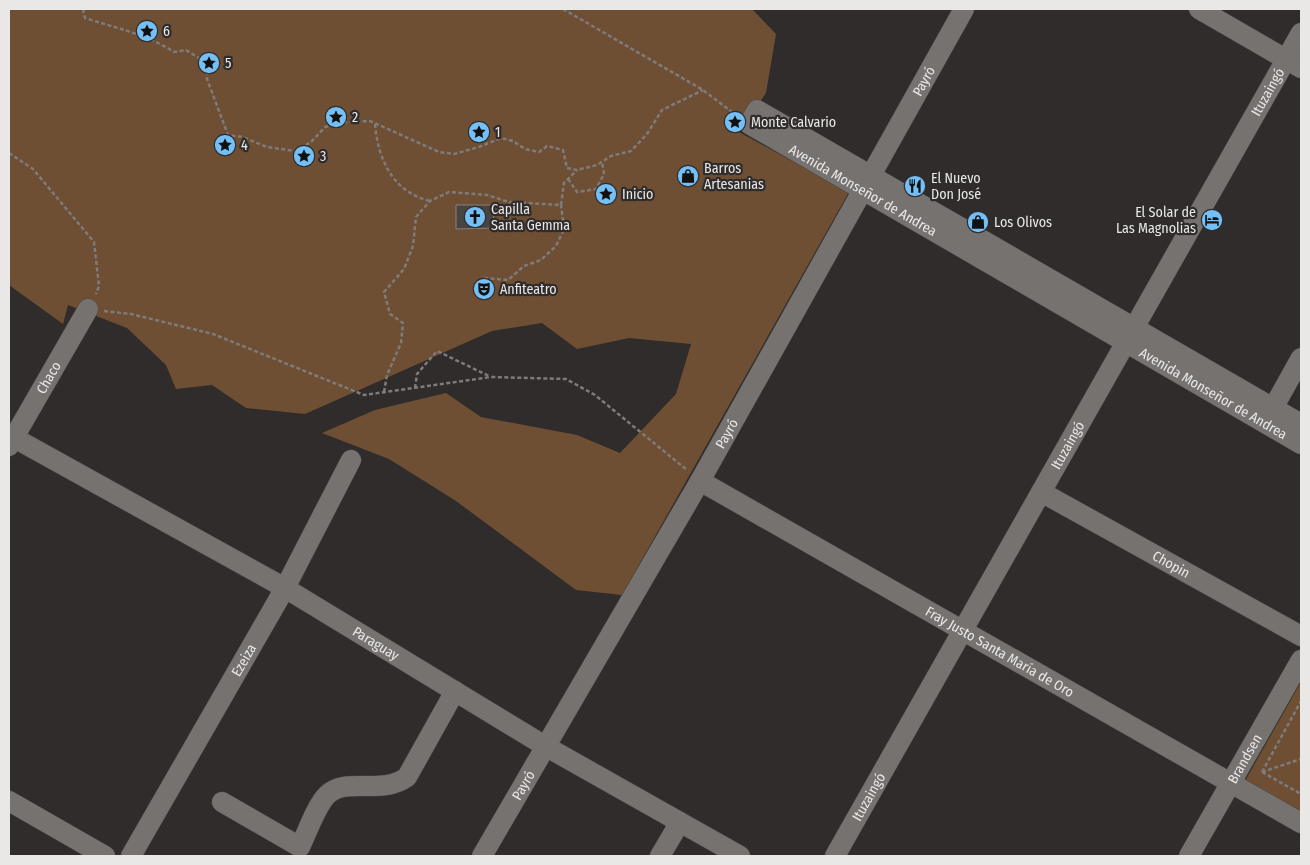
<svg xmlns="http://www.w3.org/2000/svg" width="1310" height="865" font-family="'Fira Sans Condensed',sans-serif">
  <rect width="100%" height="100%" fill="#2f2c2b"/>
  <g fill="#6e4f34">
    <path d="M9,9H752L776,34L766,93L739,132L849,192L622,595L576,590L456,501L389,459L322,433L375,410L446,393L481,417L577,435L620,453L676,394L691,344L629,338L577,349L542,323L492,331L305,414L246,408L212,385L176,389L166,365L127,328L68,305L63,324L9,285Z"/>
    <path d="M1301,682V812L1245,781Z"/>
  </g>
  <path fill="#474442" stroke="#858280" d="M456,205H493L494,228L456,229Z"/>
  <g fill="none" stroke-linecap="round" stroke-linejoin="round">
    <g stroke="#4a4846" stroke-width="21">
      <g id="minor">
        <path d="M1199,9L1301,68"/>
        <path d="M1273,408L1301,358"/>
        <path id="s1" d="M1301,424L757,110L749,124L1301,444"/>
        <path id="s2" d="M9,435L285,588L545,746L740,856"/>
        <path id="s3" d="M9,446L88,309"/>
        <path id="s4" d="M700,481L1301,823"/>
        <path id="s5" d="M1041,492L1301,636"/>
        <path d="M9,801L105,856"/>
        <path d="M222,802L300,847C307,833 316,806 327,795C346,776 381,796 407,777L455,691"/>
        <path id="s6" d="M131,856L285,588L351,460"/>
        <path id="s7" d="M482,856L700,481L964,9"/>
        <path d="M660,856L680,822"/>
        <path id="s8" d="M835,856L1301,33"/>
        <path id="s9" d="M1189,856L1301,660"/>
      </g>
    </g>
    <g stroke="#7e7b7a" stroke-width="2.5" stroke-dasharray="4 2.5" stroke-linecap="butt">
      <path d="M83,9L85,18C116,28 146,34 174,52L186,50L207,63V79L228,135L243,137L267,147L295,151L311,142L325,127L347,122L370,121L439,152L454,154L479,147L501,138L513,141L525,149L539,152L547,146L563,150L567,168L577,170L597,165L611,156L631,151L647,134L662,110L703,90"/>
      <path d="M563,9L703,90L736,115"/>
      <path d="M375,124C378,160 393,192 430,201"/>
      <path d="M9,153L33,169L94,242L99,286L96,294"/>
      <path d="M568,179L577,192L596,189L604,174L602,162"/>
      <path d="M484,278L508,280L524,266L541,260L556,246L564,229L561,205"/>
      <path d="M104,311L131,314L213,334L364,395L491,377L566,379L595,395L687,470"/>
      <path d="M415,388L417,374L437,351L489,376"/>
      <path d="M384,392L387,375L401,343L403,323L390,314L384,292L404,269L413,246L416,217L430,201L449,192L487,195L509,202L561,205L564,183L577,170"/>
      <path d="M1262,772L1301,701"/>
      <path d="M1262,772L1301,794"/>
      <path d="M1262,772L1301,759"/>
    </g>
    <use href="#minor" stroke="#757270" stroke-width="20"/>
  </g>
  <defs>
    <g id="sight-disc" transform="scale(1.125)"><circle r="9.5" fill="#74c0f6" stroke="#2f2c2b"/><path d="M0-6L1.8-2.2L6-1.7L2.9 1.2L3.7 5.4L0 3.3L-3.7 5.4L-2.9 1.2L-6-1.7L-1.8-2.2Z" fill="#111"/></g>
    <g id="shop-disc" transform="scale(1.125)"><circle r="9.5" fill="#74c0f6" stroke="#2f2c2b"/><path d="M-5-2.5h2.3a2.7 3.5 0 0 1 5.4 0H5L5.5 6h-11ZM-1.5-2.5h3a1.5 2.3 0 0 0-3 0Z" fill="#111"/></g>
    <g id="restaurant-disc" transform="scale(1.125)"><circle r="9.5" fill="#74c0f6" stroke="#2f2c2b"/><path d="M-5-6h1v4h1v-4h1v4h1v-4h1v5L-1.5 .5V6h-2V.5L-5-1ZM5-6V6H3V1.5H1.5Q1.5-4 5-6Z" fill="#111"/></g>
    <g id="church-disc" transform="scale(1.125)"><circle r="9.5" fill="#74c0f6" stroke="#2f2c2b"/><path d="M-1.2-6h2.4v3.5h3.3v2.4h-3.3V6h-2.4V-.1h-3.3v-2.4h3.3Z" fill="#111"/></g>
    <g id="hotel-disc" transform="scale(1.125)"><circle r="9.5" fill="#74c0f6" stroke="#2f2c2b"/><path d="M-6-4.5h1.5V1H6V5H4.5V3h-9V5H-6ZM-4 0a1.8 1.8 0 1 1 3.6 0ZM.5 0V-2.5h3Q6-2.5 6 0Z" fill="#111"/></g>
    <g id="theatre-disc" transform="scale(1.125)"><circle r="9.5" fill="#74c0f6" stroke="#2f2c2b"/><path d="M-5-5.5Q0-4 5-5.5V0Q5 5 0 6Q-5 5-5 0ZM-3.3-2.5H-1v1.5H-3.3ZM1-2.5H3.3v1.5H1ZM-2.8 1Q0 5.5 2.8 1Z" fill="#111"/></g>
  </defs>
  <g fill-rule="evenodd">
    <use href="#sight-disc" x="147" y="31"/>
    <use href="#sight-disc" x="209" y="63"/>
    <use href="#sight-disc" x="336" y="117"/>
    <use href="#sight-disc" x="735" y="122"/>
    <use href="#sight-disc" x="479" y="132"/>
    <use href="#sight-disc" x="225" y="145"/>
    <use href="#sight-disc" x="304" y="156"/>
    <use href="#shop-disc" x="688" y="176"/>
    <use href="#restaurant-disc" x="915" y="186"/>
    <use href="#sight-disc" x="606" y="194"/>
    <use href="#church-disc" x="475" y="217"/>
    <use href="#hotel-disc" x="1212" y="220"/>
    <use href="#shop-disc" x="978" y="222"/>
    <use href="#theatre-disc" x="484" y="289"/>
  </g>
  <g text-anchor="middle" stroke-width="4.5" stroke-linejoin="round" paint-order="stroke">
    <g font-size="14" fill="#eae8e7" stroke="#2f2c2b" text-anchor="start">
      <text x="163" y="36">6</text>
      <text x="225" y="68">5</text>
      <text x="352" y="122">2</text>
      <text x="751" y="127">Monte Calvario</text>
      <text x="495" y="137">1</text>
      <text x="241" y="150">4</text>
      <text x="320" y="161">3</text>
      <text x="704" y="173">Barros<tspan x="704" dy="16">Artesanias</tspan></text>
      <text x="931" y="183">El Nuevo<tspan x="931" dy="16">Don José</tspan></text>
      <text x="622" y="199">Inicio</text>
      <text x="491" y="214">Capilla<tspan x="491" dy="16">Santa Gemma</tspan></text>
      <text x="1196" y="217" text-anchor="end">El Solar de<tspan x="1196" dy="16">Las Magnolias</tspan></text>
      <text x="994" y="227">Los Olivos</text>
      <text x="500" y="294">Anfiteatro</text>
    </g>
    <g font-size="14" fill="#eae8e7" stroke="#2f2c2b">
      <text dy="5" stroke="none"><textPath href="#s7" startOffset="892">Payró</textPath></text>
      <text dy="5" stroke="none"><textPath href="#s8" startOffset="878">Ituzaingó</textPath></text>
      <text dy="5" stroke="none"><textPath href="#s1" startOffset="776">Avenida Monseñor de Andrea</textPath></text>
      <text dy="5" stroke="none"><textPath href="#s3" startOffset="79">Chaco</textPath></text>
      <text dy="5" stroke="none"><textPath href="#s1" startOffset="1181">Avenida Monseñor de Andrea</textPath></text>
      <text dy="5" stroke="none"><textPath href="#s7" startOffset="488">Payró</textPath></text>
      <text dy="5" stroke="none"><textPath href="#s8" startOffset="472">Ituzaingó</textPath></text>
      <text dy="5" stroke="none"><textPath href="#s5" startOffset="149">Chopin</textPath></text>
      <text dy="5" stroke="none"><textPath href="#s2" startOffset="422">Paraguay</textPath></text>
      <text dy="5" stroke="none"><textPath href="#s4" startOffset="345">Fray Justo Santa María de Oro</textPath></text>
      <text dy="5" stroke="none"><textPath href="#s6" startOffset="226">Ezeiza</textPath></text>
      <text dy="5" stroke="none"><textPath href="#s9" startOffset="112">Brandsen</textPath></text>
      <text dy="5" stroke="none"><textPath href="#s7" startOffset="82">Payró</textPath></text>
      <text dy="5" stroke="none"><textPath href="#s8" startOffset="68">Ituzaingó</textPath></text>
    </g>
  </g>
  <rect width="1310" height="865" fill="none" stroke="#eae8e7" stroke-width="20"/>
</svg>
